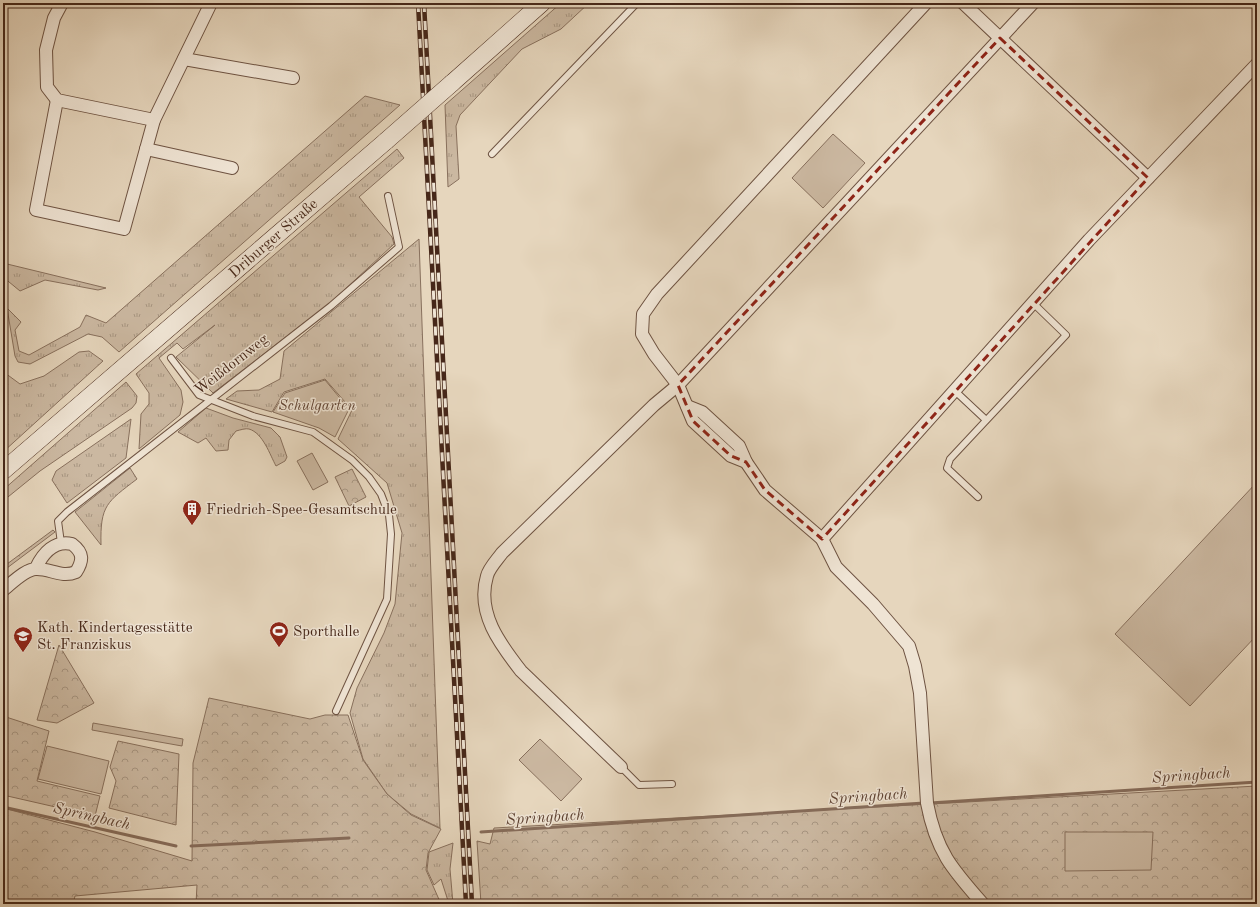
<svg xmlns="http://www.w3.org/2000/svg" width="1260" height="907" font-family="'Old Standard TT',serif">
  <defs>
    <pattern id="grass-tufts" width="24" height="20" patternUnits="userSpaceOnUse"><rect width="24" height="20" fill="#cbb8a1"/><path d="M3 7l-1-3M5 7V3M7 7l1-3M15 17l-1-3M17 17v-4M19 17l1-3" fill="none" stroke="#a79682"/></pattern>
    <pattern id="forest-crowns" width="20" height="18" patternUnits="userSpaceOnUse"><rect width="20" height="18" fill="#cbb8a1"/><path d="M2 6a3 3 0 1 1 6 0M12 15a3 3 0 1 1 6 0" fill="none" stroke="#a79682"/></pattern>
  </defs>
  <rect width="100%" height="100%" fill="#e6d6bd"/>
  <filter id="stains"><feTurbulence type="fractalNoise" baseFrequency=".005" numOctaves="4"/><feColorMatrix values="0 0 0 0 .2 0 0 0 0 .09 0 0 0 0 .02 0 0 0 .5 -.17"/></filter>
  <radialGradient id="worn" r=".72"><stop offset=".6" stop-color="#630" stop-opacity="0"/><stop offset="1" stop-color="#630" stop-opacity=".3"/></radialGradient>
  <g fill="url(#grass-tufts)" stroke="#88705d">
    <path d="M561,3H589L561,29L522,49L460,115L456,126L459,179L448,187L445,105Z"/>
    <path d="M365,96L400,105L119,352L102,337L88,334L30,364L18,362L15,356L7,308L21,322L15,330L19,351L29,355L80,327L86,315L106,323Z"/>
    <path d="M397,149L404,158L359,197L392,237L394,244L330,303L213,393L176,357L215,325L183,349L177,343L159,358L181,390L183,402L180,415L139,449L141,414L149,404V393L136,374Z"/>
    <path d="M419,239L440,828L411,814L387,794L363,759L350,713L357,688L384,633L395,604L402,533L387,483L338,439L352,410L325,379L284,392L272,412L226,399L237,391L259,390L280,379L284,351Z"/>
    <path d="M3,263L106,288L98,290L45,280L20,291L3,277Z"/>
    <path d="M89,351L103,361L3,452V358L5,373L20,384L44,376L79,352Z"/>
    <path d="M126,382L137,396L136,403L132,408L40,471L3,501V490Z"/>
    <path d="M206,408L233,418L271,428L280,437L287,457L285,461L276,466C270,455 263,433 249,429C246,428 240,430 236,431L229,440L228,450L216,451L206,438L198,443L178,432Z"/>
    <path d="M131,419L126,458L67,503L52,480L56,471Z"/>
    <path d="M130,468L137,479C107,502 100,505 101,545L75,512Z"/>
    <path d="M53,530L55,532L3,571V567Z"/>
    <path d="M453,843L450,869L453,904H449L441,879L434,885L427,870L429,852Z"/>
  </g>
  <g fill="url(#forest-crowns)" stroke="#88705d">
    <path d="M352,469L366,497L349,506L335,477Z"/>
    <path d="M59,645L94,703L57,723L37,720Z"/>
    <path d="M209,698L310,719L325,715H348L363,760L387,794L411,815L441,829L428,853L426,870L441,904H196L197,885L75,896L73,904H3V808L95,832L192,861L193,763Z"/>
    <path d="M3,716L49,731L37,781L100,796L95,816L3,795Z"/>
    <path d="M118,741L179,754L176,825L109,808L116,781L110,767Z"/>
    <path d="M1257,786V904H481L477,841L490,844L494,828Z"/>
  </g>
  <g fill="#cbb8a1" stroke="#88705d">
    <path d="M833,134L865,163L823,208L792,178Z"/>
    <path d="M325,380L349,409L335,437L319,428L273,412L285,393Z"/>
    <path d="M312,453L328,482L313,490L297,461Z"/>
    <path d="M1257,482V635L1190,706L1115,634Z"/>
    <path d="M93,723L183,739L182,746L92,730Z"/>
    <path d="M540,739L582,779L561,801L519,760Z"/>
    <path d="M47,746L109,761L101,794L38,779Z"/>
    <path d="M1065,832H1153L1151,870L1065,871Z"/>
  </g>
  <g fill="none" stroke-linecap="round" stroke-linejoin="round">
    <g stroke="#866c5a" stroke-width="3">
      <path d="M930,803L1257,782"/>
      <path d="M3,807L176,846"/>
      <path d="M481,832L924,803"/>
      <path d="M191,846L349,838"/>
    </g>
    <g stroke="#6e5342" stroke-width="8">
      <g id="service">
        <path d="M492,154L637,3"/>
        <path d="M171,358L199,395L253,416L313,432L352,460L369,477L381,494L389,515L391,534L387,599L336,711"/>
        <path d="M955,391L986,420"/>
        <path d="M978,497L947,468L950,459L1066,335L1033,303"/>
        <path d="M61,543L58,521L67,512L331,306L399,247L388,196"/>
        <path d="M621,767L639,785L672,784"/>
      </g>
    </g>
    <g stroke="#6e5342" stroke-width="14">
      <g id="minor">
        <path d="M62,3L54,18L46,50L47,87L57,100L154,120"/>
        <path d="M963,3L1148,178"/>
        <path d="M184,59L293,78"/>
        <path d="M57,100L36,210L124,229L154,120L211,3"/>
        <path d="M146,149L232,168"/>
        <path d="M687,406L702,412L739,446L746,462"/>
        <path d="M822,539L765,490L746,462L731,456L693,421L678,385L654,354L642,334L643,314L657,294L926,3"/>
        <path d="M3,590C11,584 26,568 37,569C51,569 62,578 76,572C83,561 84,553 72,544C55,540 43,553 36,568"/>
        <path d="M621,767L521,671C500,644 476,613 487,576C489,568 497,560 502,553L654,405L678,385L1033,3"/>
        <path d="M983,904C952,869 936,851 927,803L920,693L915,666L909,646L873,604L836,567L822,539L1089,240L1257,64"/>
      </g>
    </g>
    <g stroke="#462719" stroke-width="18">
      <g id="secondary">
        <path d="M452,83L542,3"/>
        <path d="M3,471L386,141"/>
      </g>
    </g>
    <use href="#service" stroke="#efe4d4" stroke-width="6"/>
    <use href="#minor" stroke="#efe4d4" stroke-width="12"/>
    <use href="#secondary" stroke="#efe4d4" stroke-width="17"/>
    <g stroke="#462719" stroke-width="4.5">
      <g id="rail">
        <path d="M418,3L466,904"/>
        <path d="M424,3L472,904"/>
      </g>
    </g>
    <use href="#rail" stroke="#efe4d4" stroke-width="3" stroke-dasharray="9" stroke-linecap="butt"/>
    <g stroke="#462719" stroke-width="18" stroke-linecap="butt">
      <path id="secondary-bridge" d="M386,141L452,83"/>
    </g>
    <use href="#secondary-bridge" stroke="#efe4d4" stroke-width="17"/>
  </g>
  <path fill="none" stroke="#8f2418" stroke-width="3" stroke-dasharray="8 5" stroke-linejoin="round" d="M1000,38L1148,178L822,539L765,490L746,462L731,456L693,421L678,385Z"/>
  <defs>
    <g id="building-pin" transform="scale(1)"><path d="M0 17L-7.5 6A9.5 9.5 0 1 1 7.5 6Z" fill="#8f2418" stroke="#efe4d4"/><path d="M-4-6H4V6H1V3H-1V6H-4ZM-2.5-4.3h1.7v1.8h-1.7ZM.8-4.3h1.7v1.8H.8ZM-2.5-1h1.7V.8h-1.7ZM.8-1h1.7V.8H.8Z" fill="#fff"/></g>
    <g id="stadium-pin" transform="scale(1)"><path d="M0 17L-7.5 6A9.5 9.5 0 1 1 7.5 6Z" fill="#8f2418" stroke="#efe4d4"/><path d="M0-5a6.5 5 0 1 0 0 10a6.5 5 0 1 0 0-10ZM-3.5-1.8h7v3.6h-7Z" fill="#fff"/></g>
    <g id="school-pin" transform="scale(1)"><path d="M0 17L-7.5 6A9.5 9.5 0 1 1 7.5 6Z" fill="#8f2418" stroke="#efe4d4"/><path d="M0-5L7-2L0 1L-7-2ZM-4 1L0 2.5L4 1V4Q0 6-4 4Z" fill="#fff"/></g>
  </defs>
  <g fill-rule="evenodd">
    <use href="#building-pin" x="192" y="509"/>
    <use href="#stadium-pin" x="279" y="631"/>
    <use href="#school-pin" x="23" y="636"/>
  </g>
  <g text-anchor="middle" stroke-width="3" stroke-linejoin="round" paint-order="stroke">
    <g font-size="15" fill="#462719" stroke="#efe4d4">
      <text transform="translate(273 238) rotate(-41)" y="5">Driburger Straße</text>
      <text transform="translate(231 364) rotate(-38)" y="5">Weißdornweg</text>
    </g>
    <g font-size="15" font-style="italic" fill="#614434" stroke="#efe4d4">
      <text x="317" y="410">Schulgarten</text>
    </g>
    <g font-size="15" fill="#462719" stroke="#efe4d4" text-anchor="start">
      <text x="206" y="514">Friedrich-Spee-Gesamtschule</text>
      <text x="37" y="632">Kath. Kindertagesstätte<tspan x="37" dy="17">St. Franziskus</tspan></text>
      <text x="293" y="636">Sporthalle</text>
    </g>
    <g font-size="16" font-style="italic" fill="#604434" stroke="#efe4d4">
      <text transform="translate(1191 774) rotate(-4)" y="6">Springbach</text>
      <text transform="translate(868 795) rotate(-4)" y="6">Springbach</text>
      <text transform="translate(92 815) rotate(13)" y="6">Springbach</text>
      <text transform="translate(545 816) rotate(-4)" y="6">Springbach</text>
    </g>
  </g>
  <rect width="1260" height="907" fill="none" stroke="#e6d6bd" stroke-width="16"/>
  <rect x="4" y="4" width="1252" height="899" fill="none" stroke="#462719" stroke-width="2"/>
  <rect x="8" y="8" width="1244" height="891" fill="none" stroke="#462719"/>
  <rect width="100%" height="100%" filter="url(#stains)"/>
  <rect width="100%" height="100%" fill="url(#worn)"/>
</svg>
